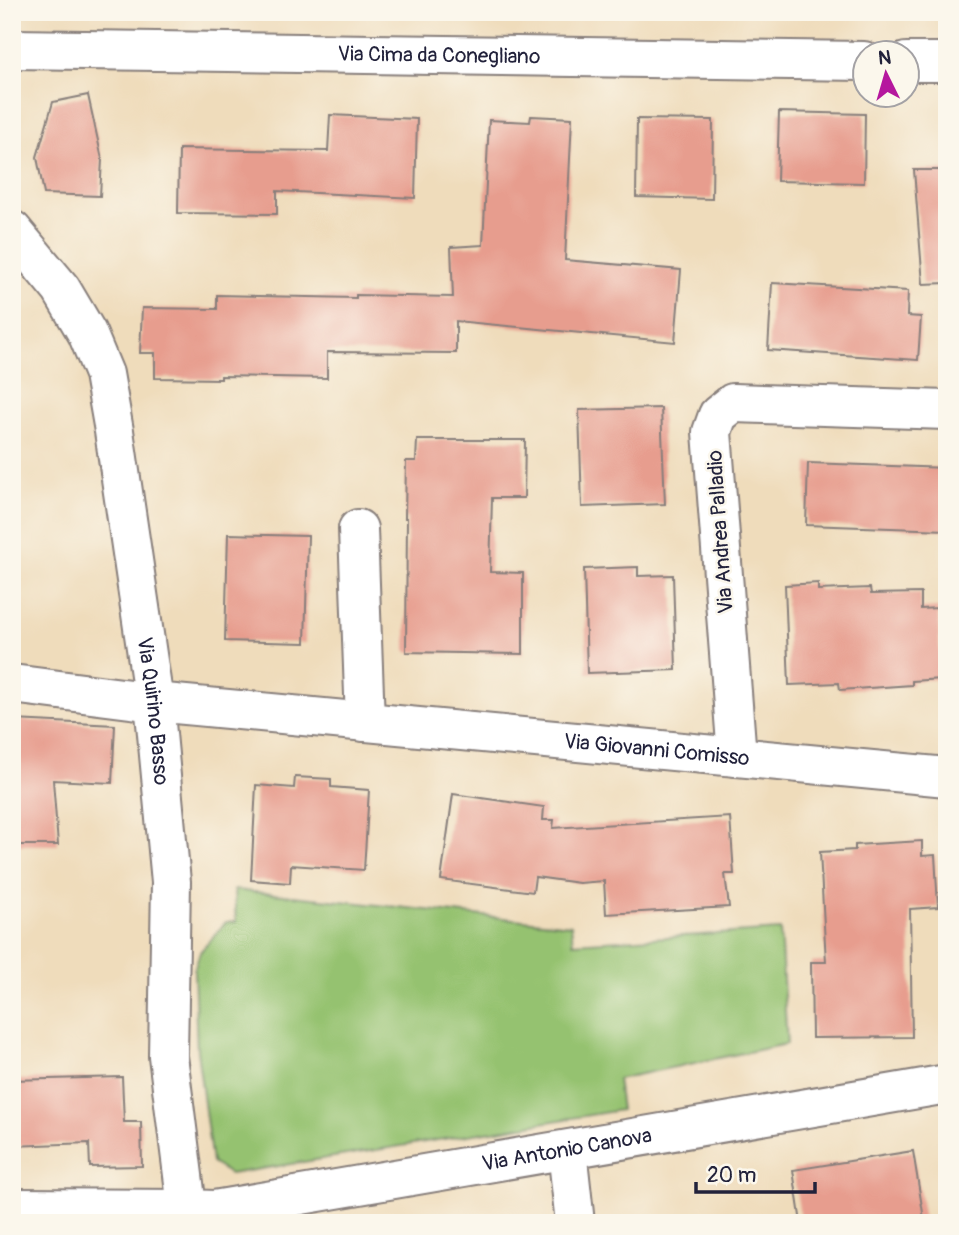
<svg xmlns="http://www.w3.org/2000/svg" width="959" height="1235" font-family="Pangolin,sans-serif">
  <rect width="100%" height="100%" fill="#fbf7ec"/>
  <filter id="ink" filterUnits="userSpaceOnUse"><feTurbulence type="fractalNoise" baseFrequency=".0143" numOctaves="2"/><feDisplacementMap in="SourceGraphic" scale="14" xChannelSelector="R" yChannelSelector="G"/><feConvolveMatrix kernelMatrix="1 2 1 2 8 2 1 2 1" color-interpolation-filters="sRGB"/></filter>
  <filter id="wash" filterUnits="userSpaceOnUse"><feTurbulence type="fractalNoise" baseFrequency=".00686" numOctaves="4" result="noise"/><feDisplacementMap in="SourceGraphic" scale="28" xChannelSelector="R" yChannelSelector="G"/><feGaussianBlur stdDeviation="1.57" result="paint"/><feColorMatrix in="noise" values="0 0 0 0 0 0 0 0 0 0 0 0 0 0 0 0 0 1.4 0 .05"/><feComposite in="paint" operator="in"/></filter>
  <g filter="url(#wash)">
    <rect width="100%" height="100%" fill="#efdcbb"/>
    <path fill="#95c270" stroke="#5c7256" stroke-width="2" d="M234,890L571,925L573,943L780,930L787,1044L617,1079L621,1110L230,1174L212,1163L197,1051L194,970L200,952L226,922H236Z"/>
    <g id="blocks">
      <g fill="#e79d8e">
        <path d="M88,95L102,159L100,196L44,194L37,157L53,102Z"/>
        <path d="M779,112L865,114L864,183L777,181Z"/>
        <path d="M330,115L417,119L415,198L277,191V214L178,213L179,149L328,151Z"/>
        <path d="M531,116L572,118L565,260L681,270L675,342L456,321V353L327,352V378L221,376V379L155,378V353H140L142,308L217,309V295L356,298V295L453,297L451,247L483,245L489,120L530,122Z"/>
        <path d="M637,119L713,120L712,199L636,197Z"/>
        <path d="M914,170H947V283L923,284Z"/>
        <path d="M772,283L908,291L907,316L921,317L918,360L768,350Z"/>
        <path d="M661,408L665,504L582,507L579,410Z"/>
        <path d="M417,440H525L524,498H492L490,572L523,573V654L406,652L407,518H405L406,461H416Z"/>
        <path d="M808,463L947,468V530L806,525Z"/>
        <path d="M228,534L308,536L305,643L225,641Z"/>
        <path d="M638,567V576L673,575L676,670L587,673L584,569Z"/>
        <path d="M818,583V590L870,588L871,594L921,593V609L938,608L941,679L912,681V685L840,690L839,683L789,685L785,585Z"/>
        <path d="M14,720L115,725L112,783L53,780L58,845H12Z"/>
        <path d="M295,777L331,779V787L369,790L364,870L291,865L290,883L251,880L256,785L294,788Z"/>
        <path d="M453,794L544,807L543,820H554L553,828L730,817L734,874H725L729,907L606,914L604,881L579,883L535,877L533,892L441,880Z"/>
        <path d="M922,841V856L935,855L938,907L910,909L912,1037L812,1038L811,962H826L820,852L855,850V845Z"/>
        <path d="M122,1077L124,1122H141L142,1166L90,1167L89,1143L12,1146V1080Z"/>
        <path d="M913,1151L924,1219L901,1223H801L793,1170Z"/>
      </g>
    </g>
  </g>
  <g filter="url(#ink)">
    <use href="#blocks" fill-opacity="0" stroke="#887f7b" stroke-width="2"/>
    <g fill="none" stroke-linecap="round" stroke-linejoin="round">
      <g stroke="#887f7b" stroke-width="42">
        <g id="minor">
          <path id="s1" d="M12,49L864,61"/>
          <path d="M906,62H947"/>
          <path id="s2" d="M12,230L61,289L87,333L104,374L114,431L154,702L171,882L168,1056L189,1223"/>
          <path d="M358,529L365,722"/>
          <path id="s3" d="M12,684L154,702L947,777"/>
          <path d="M737,757L712,432L718,415L733,403L947,410"/>
          <path d="M567,1150L575,1223"/>
          <path id="s4" d="M12,1208L188,1209L214,1210L947,1084"/>
        </g>
      </g>
      <use href="#minor" stroke="#fff" stroke-width="38"/>
    </g>
  </g>
  <g text-anchor="middle" stroke-width="5" stroke-linejoin="round" paint-order="stroke">
    <g font-size="21" fill="#22223b" stroke="#fbf7ec">
      <text dy="7" stroke="none"><textPath href="#s1" startOffset="427">Via Cima da Conegliano</textPath></text>
      <text transform="translate(720 532) rotate(-94)" y="7">Via Andrea Palladio</text>
      <text dy="7" stroke="none"><textPath href="#s2" startOffset="513">Via Quirino Basso</textPath></text>
      <text dy="7" stroke="none"><textPath href="#s3" startOffset="648">Via Giovanni Comisso</textPath></text>
      <text dy="7" stroke="none"><textPath href="#s4" startOffset="560">Via Antonio Canova</textPath></text>
    </g>
  </g>
  <rect width="959" height="1235" fill="none" stroke="#fbf7ec" stroke-width="42"/>
  <g transform="translate(886 74) rotate(355)"><circle r="33" fill="#fbf7ec" stroke="#a4a2a5" stroke-width="2"/>
  <path d="M0-5L12 26L0 18L-12 26Z" fill="#b5179e"/>
  <text y="-10" font-size="19" font-weight="bold" text-anchor="middle" fill="#22223b">N</text>
  </g>
  <path d="M696 1182v10h119v-10" fill="none" stroke="#22223b" stroke-width="3.5"/>
  <text x="707" y="1182" font-size="21" fill="#22223b" stroke="#fbf7ec" stroke-width="5" paint-order="stroke">20 m</text>
</svg>
